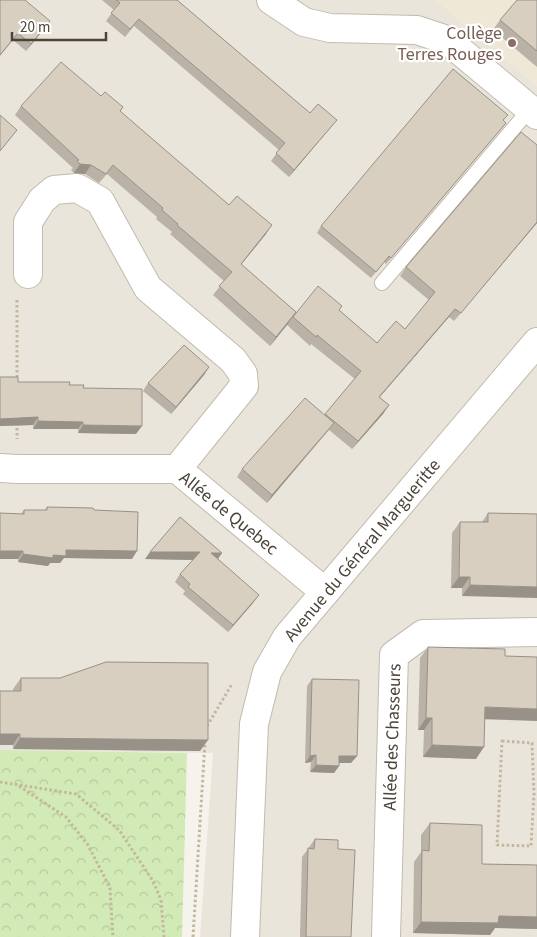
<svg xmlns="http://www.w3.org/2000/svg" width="537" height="937" font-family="'Source Sans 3',sans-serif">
  <defs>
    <pattern id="park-crowns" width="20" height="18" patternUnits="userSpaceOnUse" patternTransform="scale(1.25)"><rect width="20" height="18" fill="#d2eab5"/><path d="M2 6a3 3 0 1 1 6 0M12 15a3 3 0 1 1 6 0" fill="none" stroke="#b6ca9c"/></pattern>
  </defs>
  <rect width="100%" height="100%" fill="#f6f3ec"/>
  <path fill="#eae5da" d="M0,0H436L537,86V937H200L213,753L0,750Z"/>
  <path fill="#efe8d6" d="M436,0H537V86Z"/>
  <path fill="url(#park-crowns)" d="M0,750L187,753L182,937H0Z"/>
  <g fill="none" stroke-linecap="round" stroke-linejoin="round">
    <g stroke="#c2bbae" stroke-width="16">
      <path id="service" d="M382,283L530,109"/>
    </g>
    <g stroke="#c2bbae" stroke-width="30">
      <g id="minor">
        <path d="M271,0L304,22L330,28L417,30L447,40L537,115"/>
        <path d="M28,274V222L42,200L54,190L77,188L100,201L148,288L233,360L243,374L244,386L177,469"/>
        <path d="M0,468L17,469H177L325,592"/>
        <path d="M386,937L394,655L423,634L537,632"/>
      </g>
    </g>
    <g stroke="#c2bbae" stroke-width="30">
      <path id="tertiary" d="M245,937L254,724L267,672L287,637L537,342"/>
    </g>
    <g stroke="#c4b79f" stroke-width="3" stroke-dasharray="2.5 2.5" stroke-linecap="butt">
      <path d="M17,300V379"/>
      <path d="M17,423V439"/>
      <path d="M207,726L232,684"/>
      <path d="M502,741L532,743L534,794L531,846L497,845Z"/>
      <path d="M0,782L76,794L119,830L153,881L161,900L164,937"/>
      <path d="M19,786L66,817L88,845L110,888L113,937"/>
      <path d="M193,937L205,742"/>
    </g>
    <use href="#service" stroke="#fff" stroke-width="14"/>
    <use href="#minor" stroke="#fff" stroke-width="28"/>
    <use href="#tertiary" stroke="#fff" stroke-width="28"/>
  </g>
  <g fill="#bab2a6">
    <path d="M0,0L45,28L26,51L13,40L0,56Z"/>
    <path d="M102,0H177L310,113L337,120L331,127L289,177L271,161L279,150L134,26L125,37L106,21L114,10Z"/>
    <path d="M537,0V67L493,30L500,20Z"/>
    <path d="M101,96L123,107L120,112L229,205L266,234L241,265L296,312L339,310L377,343L405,329L429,300L400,276L406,267L537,145V223L454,321L449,317L379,397L389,405L383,414L352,449L329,430L267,503L237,477L242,469L325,415L355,379L311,344L310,346L287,325L270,346L213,295L224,281L170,234L172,232L156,219L157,217L107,174L99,183L85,174L74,173L71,170L73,168L15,115L21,106Z"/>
    <path d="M503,120L506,123L501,129L386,264L384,262L371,278L317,233L321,226Z"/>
    <path d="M209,367L204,375L171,414L143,391L148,383Z"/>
    <path d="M0,377L18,382L69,385L83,388L136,434L78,433V429H33V425L0,426Z"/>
    <path d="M47,507L94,510L132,559L64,558L60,563H50L48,566L18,562V559H0V513L21,514L24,510H45Z"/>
    <path d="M488,513L537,514L462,596V588H451L452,533L460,522H482Z"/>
    <path d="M222,553L218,559L253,603L228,632L183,594L185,591L175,582L180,574L193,560L145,559Z"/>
    <path d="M428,647L476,759L423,757L424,730H418L420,658Z"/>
    <path d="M21,678L200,751L13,749V745H0V691H13V689Z"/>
    <path d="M312,679L357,756L351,763H339V766L334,773L310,772L311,762L305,763L307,686Z"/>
    <path d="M430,823L482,864L537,865V929L495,928L490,935L413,933L414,862L421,852V835Z"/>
    <path d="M315,839L338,849L351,937H300L302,857Z"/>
  </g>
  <g fill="#979187">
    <path d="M50,21L45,28L26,51L31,44Z"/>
    <path d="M337,120L331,127L289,177L294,170Z"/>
    <path d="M80,164L91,165L85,174L74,173Z"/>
    <path d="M537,222V223L454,321L461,313Z"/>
    <path d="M272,225L266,234L234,273L241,264Z"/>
    <path d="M455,309L449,317L373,405L379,397Z"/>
    <path d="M296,312L287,325L270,346L276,337Z"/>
    <path d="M209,367L204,375L171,414L176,407Z"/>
    <path d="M389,405L383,414L352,449L358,441Z"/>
    <path d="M38,417L33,425L0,426V419Z"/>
    <path d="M38,421L83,422L78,429H33Z"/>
    <path d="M334,423L328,430L267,503L272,495Z"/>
    <path d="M83,425L142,426L136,434L78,433Z"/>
    <path d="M66,550L137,551L132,559L64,558L60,563H50L48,566L18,562L23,554L53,555Z"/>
    <path d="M0,551H23L18,559H0Z"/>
    <path d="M150,552H200L194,560L145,559Z"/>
    <path d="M211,553H222L217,560Z"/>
    <path d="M459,577H470L462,588H451Z"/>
    <path d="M470,585L537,587V598L462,596Z"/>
    <path d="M259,595L253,603L228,632L233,625Z"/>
    <path d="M485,707L537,709V721L477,719Z"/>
    <path d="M426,718H432L424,730H418Z"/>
    <path d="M0,734H20L13,745H0Z"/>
    <path d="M20,738L208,740L200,751L13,749Z"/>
    <path d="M432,745L484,747L476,759L423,757Z"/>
    <path d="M316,755L311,762L305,763L310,756Z"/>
    <path d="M339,756H357L351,763H334Z"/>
    <path d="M316,765L339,766L334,773L310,772Z"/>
    <path d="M499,916L537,917V929L495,928L490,935L413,933L421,922Z"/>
  </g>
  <g fill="#d8cfc1" stroke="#979187">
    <path d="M0,0H25L50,21L31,44L18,33L0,55Z"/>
    <path d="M116,0H177L310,113L318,104L337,120L294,170L276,153L285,143L139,19L130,29L111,13L120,3Z"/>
    <path d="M517,0H537V51L500,20Z"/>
    <path d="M61,62L101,96L105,92L123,107L120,111L229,205L237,196L272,225L241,264L296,312L276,337L219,286L232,272L177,225L178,224L162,210L163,208L113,165L106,174L91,165L80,164L77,161L79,160L21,106Z"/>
    <path d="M453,69L508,115L503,120L506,123L391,258L389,256L376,272L321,226Z"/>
    <path d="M0,115L17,130L0,151Z"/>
    <path d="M521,132L537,145V222L461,313L455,309L379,397L389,405L358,441L325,414L361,371L317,335L316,337L293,317L318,286L342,306L339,310L377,343L396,321L405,329L435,292L406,267Z"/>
    <path d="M184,345L209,367L176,407L148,383Z"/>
    <path d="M0,377H18V382H70L69,385H84L83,388L142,389V426L83,425V422L38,421V417L0,419Z"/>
    <path d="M305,398L334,423L272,495L242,469Z"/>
    <path d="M47,507L93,508L94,510L138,512L137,551L66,550V556L53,555V558L23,554V551H0V513L24,514V510H47Z"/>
    <path d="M488,513L537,514V587L470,585V577H459L460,522H488Z"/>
    <path d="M180,517L222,553H211L259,595L233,625L188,587L190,584L180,574L200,552H150Z"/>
    <path d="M428,647L505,649V656L537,657V709L485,707L484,747L432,745V718H426Z"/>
    <path d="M106,662L208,663V740L20,738V734H0V691H21V678H60Z"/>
    <path d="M312,679L359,680L357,756H339V766L316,765V755L310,756Z"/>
    <path d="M430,823L482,825V864L537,865V917L499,916L498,923L421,922L422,850L429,851Z"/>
    <path d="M315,839L338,840V849L355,850L351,937H306L308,848L314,849Z"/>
  </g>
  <circle fill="#8d6e63" stroke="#fff" stroke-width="2" cx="512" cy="43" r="5"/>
  <g text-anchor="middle" stroke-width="4.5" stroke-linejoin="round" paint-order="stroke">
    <g font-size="18" fill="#785e54" stroke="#fff" text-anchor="end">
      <text x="502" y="39">Collège<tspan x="502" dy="21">Terres Rouges</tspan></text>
    </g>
    <g font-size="18" fill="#4b4439" stroke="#fff">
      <text transform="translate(229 513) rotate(39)" y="6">Allée de Quebec</text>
      <text transform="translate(362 550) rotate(-50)" y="6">Avenue du Général Margueritte</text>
      <text transform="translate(392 737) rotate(-88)" y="6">Allée des Chasseurs</text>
    </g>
  </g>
  <path d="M12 32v8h94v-8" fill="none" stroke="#4b4439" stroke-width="2.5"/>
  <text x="20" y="32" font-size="15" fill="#4b4439" stroke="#ffffff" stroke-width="4" paint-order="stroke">20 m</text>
</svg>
